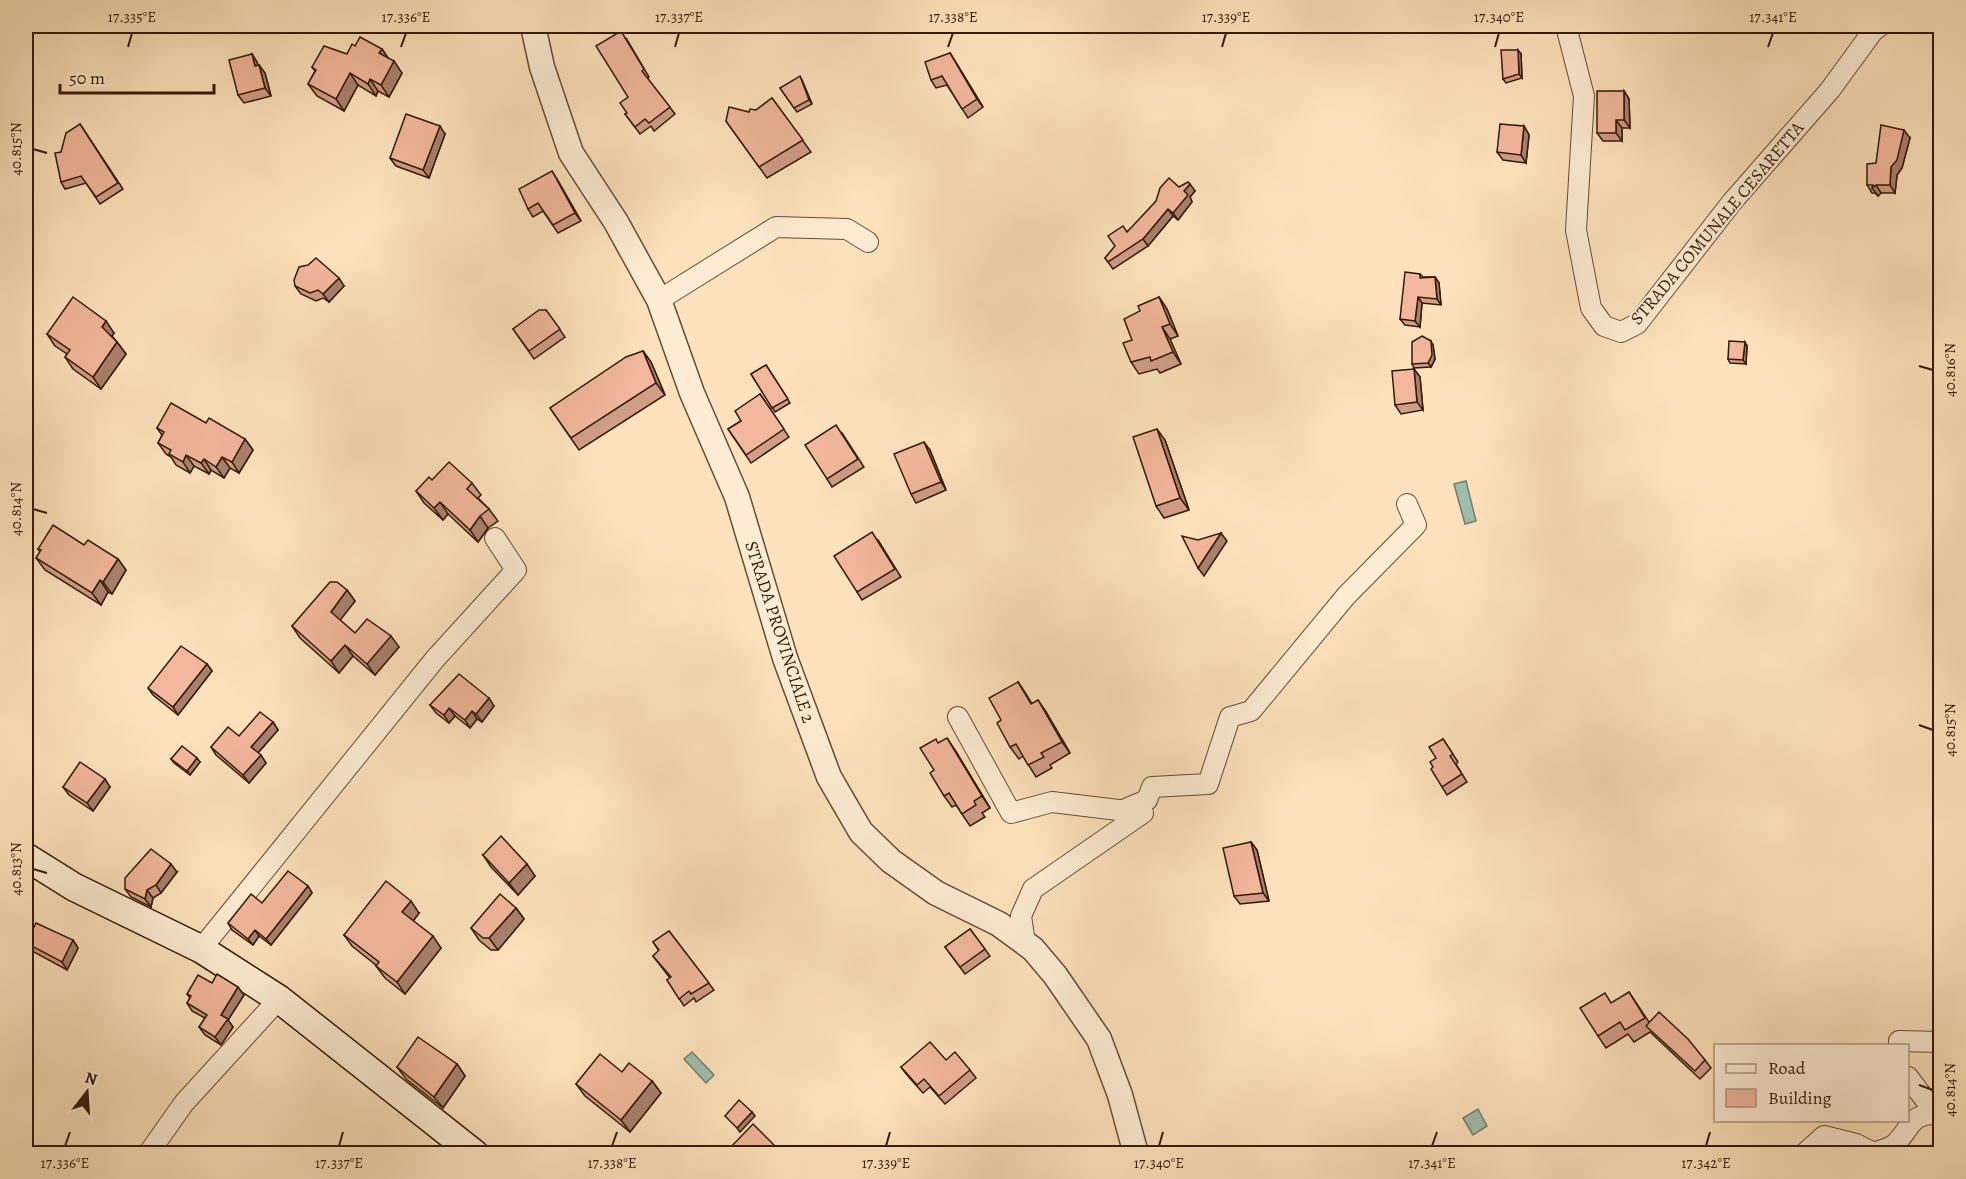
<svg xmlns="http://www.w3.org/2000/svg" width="1966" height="1179" font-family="Alegreya,serif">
  <rect width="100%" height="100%" fill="#fde2bd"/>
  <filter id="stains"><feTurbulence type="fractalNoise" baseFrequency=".00333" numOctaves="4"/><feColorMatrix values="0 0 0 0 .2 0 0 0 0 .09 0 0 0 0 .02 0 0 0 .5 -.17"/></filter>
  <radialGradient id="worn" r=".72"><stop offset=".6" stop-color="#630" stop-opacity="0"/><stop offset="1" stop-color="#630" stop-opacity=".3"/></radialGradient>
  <g fill="#a0bead" stroke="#757c6a" stroke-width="1.5">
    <path d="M1466,481L1476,521L1465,524L1454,484Z"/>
    <path d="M692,1052L714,1075L706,1083L684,1059Z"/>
    <path d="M1478,1109L1487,1126L1473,1135L1463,1118Z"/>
  </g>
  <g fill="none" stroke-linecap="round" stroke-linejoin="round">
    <g stroke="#664c34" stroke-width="22">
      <g id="minor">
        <path d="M1566,26L1584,96L1576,230L1591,308L1604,326L1621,332L1637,324L1732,202L1830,90L1873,31L1880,26"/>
        <path d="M659,300L776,227L847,229L868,242"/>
        <path d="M958,717L1011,813L1052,802L1143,813L1033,889L1021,916L1025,943"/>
        <path d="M1121,811L1147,800L1152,787L1208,784L1230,717L1251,711L1346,596L1416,525L1407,504"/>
        <path d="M201,949L435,659L516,570L495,538"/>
        <path d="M1899,1046V1041L1940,1042"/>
        <path d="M1908,1077L1936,1114"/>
        <path d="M148,1154L184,1103L279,999"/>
        <path d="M1804,1154L1824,1136L1856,1144L1874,1153C1881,1150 1891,1148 1896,1143C1913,1125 1910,1113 1940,1114"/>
      </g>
    </g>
    <g stroke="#664c34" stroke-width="27">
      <path id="tertiary" d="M533,26L542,67L571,153L616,222L659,300L692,393L737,497L785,658L829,777L861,832L891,861L936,893L999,924L1033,949L1055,975L1099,1039L1120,1095L1136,1154"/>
    </g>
    <g stroke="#341a06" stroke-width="30">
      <path id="secondary" d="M26,857L74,887L201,949L279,999L475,1154"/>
    </g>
    <use href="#minor" stroke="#feecd4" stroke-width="20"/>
    <use href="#tertiary" stroke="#feecd4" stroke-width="24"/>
    <use href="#secondary" stroke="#feecd4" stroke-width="27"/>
  </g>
  <g fill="#d09d87" stroke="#341a06" stroke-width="1.5">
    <path d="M626,38L649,77L647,78L675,114L654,131L651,126L640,134L625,114L627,113L628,97Z"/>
    <path d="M355,46L382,49L388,58L402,73L389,97L378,91L376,96L358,85L344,111L317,96L308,84L315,71L312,67L347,54Z"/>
    <path d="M950,53L983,107L968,118L947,85L936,88L931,80Z"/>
    <path d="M252,54L257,62L258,66L259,65L265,73L271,96L244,103L238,95Z"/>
    <path d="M1521,54L1522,78L1506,83L1503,79Z"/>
    <path d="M802,80L812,104L797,112L780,88Z"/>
    <path d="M1624,91L1629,99L1630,128H1622V141H1603L1597,133Z"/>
    <path d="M772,98L811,152L767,178L726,121L756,110Z"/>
    <path d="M80,124L123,189L100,204L86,183L65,189L61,182V152Z"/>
    <path d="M1524,126L1529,135L1526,163L1503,160L1497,152Z"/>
    <path d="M445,134L429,178L396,166L390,158Z"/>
    <path d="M1910,138L1902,168L1897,175L1895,193H1881L1878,196L1875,193H1872L1867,185L1876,163Z"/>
    <path d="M557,179L581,221L558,233L543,211L533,217L528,209Z"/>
    <path d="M1179,187L1195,191L1190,197L1192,202L1178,220L1173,216L1148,246L1113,269L1105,258L1127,232Z"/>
    <path d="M1420,274L1423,277H1435L1439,283L1441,305L1422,303L1420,327L1405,325L1400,319Z"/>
    <path d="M295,286H344L329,302L323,298L316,301L301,294Z"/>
    <path d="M1159,297L1167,309L1178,336L1170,339L1181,364L1160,373L1157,369L1139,374L1131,362L1140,311Z"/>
    <path d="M546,310L565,337L534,359L513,329Z"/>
    <path d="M114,333L112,336L117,342L126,354L101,389L73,369L65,357L67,354L55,346L47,334Z"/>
    <path d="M1433,345L1435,359L1431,367L1414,368L1412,364Z"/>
    <path d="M1747,346L1746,364L1730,363L1728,359Z"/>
    <path d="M643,351L651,362L665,395L579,450L550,408Z"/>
    <path d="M766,365L790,403L775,412L751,374Z"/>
    <path d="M1414,369L1420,377L1423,410L1401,414L1395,405Z"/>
    <path d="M760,394L789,437L751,463L728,429L741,421Z"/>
    <path d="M206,423L245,439L253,450L239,473L230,468L224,478L211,470L209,474L194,466L190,473L176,465L171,457L166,454L158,443L162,435L157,428Z"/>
    <path d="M842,433L864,467L832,487L827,479Z"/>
    <path d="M1165,440L1189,510L1164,518L1156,506Z"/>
    <path d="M930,450L946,490L916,503L911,494Z"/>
    <path d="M432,480L472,483L481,495L478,498L489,509L498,521L488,528L478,542L448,514L443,520L424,503L416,491Z"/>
    <path d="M878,540L901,577L862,600L857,592Z"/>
    <path d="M84,545L118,559L126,570L112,594L108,592L101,605L45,570L36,558L40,552L38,549Z"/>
    <path d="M347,590L355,601L340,620L355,633L399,647L375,675L353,656L339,673L300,638L292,626Z"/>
    <path d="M207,664L212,671L178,715L153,695L148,688Z"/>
    <path d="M1018,682L1032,704L1038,700L1046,712L1070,753L1050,765L1052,768L1036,777L1023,756L1019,759L1010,747L1001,720Z"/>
    <path d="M430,705L494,706L482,722L477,719L470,728L455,716L449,723L436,713Z"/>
    <path d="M273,722L278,730L258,753L266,763L249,783L216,755L211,747Z"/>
    <path d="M1443,739L1458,762L1456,764L1467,782L1447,795L1442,787L1436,758Z"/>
    <path d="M938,743L955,750L990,808L982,813L985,817L970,826L956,805L952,807L944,796L934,770Z"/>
    <path d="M171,759L200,762L190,775L174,763Z"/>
    <path d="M63,787H110L93,811L69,795Z"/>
    <path d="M1251,842L1257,850L1269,901L1240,904L1234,896Z"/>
    <path d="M483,855L535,876L518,895L491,867Z"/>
    <path d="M177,872L161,893L153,898L151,907L131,897L125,889Z"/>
    <path d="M308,886L312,893L271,945L259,936L253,945L232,930L228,923L262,903Z"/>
    <path d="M516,908L524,919L498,950H491L479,940L471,928Z"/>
    <path d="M419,913L413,921L441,948L405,994L385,978L376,966H377L352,946L344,935Z"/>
    <path d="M970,929L990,956L965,974L945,947Z"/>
    <path d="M669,931L714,990L696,1002L694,998L684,1006L667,980L670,978L653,956L659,951L653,942Z"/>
    <path d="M73,940L78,948L67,970L32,951L26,943Z"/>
    <path d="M212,983L244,995L228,1020L233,1027L221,1045L205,1035L199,1027L205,1018L192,1011L187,1003L190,998L187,994Z"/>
    <path d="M1629,992L1649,1022L1705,1060L1711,1068L1700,1079L1650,1032L1634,1042L1628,1034L1606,1048L1598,1036L1612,1003Z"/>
    <path d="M946,1060L970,1070L976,1078L945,1104L930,1087L923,1093L907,1075L901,1067Z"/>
    <path d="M457,1064L465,1076L443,1108L406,1079L397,1067Z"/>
    <path d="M622,1072L652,1081L661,1093L630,1132L585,1096L576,1084Z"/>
  </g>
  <g fill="#a9806e" stroke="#341a06" stroke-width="1.5">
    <path d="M382,49L390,61L379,53Z"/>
    <path d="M1518,50L1521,54L1522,78L1519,74Z"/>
    <path d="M950,53L955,61L983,107L977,99Z"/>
    <path d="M252,54L257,62L261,74L255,66Z"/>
    <path d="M394,61L402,73L389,97L381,85Z"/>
    <path d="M259,65L265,73L271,96L265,88Z"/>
    <path d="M350,73L358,85L344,111L336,99Z"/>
    <path d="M800,76L802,80L812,104L809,100Z"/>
    <path d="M370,79L378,91L376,96L368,84Z"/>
    <path d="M1624,91L1629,99L1630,128L1624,120Z"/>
    <path d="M1616,120L1622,128V141L1616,133Z"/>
    <path d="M440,126L445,134L429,178L423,170Z"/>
    <path d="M1524,126L1529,135L1526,163L1521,155Z"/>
    <path d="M1904,130L1910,138L1902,168L1897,175L1895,193L1890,185L1891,167Z"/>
    <path d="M552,171L557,179L581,221L575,213Z"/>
    <path d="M1190,184L1195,191L1190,197L1192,202L1178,220L1173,213L1184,191Z"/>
    <path d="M1876,185L1881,193L1878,196L1872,188Z"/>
    <path d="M1168,209L1173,216L1148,246L1143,239Z"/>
    <path d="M1435,277L1439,283L1441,305L1437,299Z"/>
    <path d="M339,278L344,286L329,302L323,294Z"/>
    <path d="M1159,297L1167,309L1178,336L1170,324Z"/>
    <path d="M1418,297L1422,303L1420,327L1415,321Z"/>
    <path d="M106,321L114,333L110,338L102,327Z"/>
    <path d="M1162,327L1170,339L1181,364L1173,352Z"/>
    <path d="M1431,341L1433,345L1435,359L1431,367L1428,363Z"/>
    <path d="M117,342L126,354L101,389L93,377Z"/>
    <path d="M1745,342L1747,346L1746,364L1743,360Z"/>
    <path d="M643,351L651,362L665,395L656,383Z"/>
    <path d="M1414,369L1420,377L1423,410L1417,402Z"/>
    <path d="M1157,429L1165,440L1189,510L1180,498Z"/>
    <path d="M245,439L253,450L239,473L232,462Z"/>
    <path d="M924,442L930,450L946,490L941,482Z"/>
    <path d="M186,455L194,466L190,473L183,462Z"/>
    <path d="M222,457L230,468L224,478L216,467Z"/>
    <path d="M204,459L211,470L209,474L201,463Z"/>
    <path d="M440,502L448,514L443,520L434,508Z"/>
    <path d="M480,516L488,528L478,542L470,530Z"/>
    <path d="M1221,533L1227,541L1204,576L1198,568Z"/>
    <path d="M118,559L126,570L112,594L103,582Z"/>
    <path d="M100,580L108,592L101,605L92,593Z"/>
    <path d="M347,590L355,601L338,623L331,612Z"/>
    <path d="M391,636L399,647L375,675L367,664Z"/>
    <path d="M345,645L353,656L339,673L331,661Z"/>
    <path d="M207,664L212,671L178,715L173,707Z"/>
    <path d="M1018,682L1026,694L1039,716L1031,704Z"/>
    <path d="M489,698L494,706L482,722L476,714Z"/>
    <path d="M1038,700L1046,712L1070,753L1062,742Z"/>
    <path d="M449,708L455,716L449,723L444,715Z"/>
    <path d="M472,711L477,719L470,728L465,720Z"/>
    <path d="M273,722L278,730L256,755L251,747Z"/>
    <path d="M947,738L955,750L990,808L982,796Z"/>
    <path d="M261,755L266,763L249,783L243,775Z"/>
    <path d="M197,758L200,762L190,775L187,771Z"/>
    <path d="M105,779L110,787L93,811L87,803Z"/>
    <path d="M1251,842L1257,850L1269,901L1263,893Z"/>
    <path d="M171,864L177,872L161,893L156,885Z"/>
    <path d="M527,864L535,876L518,895L509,883Z"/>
    <path d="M308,886L312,893L271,945L266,939Z"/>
    <path d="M147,890L153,898L151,907L145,899Z"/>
    <path d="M411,901L419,913L411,924L402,912Z"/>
    <path d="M516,908L524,919L498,950L489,938Z"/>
    <path d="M255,930L259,936L253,945L248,939Z"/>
    <path d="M433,936L441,948L405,994L397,982Z"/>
    <path d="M73,940L78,948L67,970L62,962Z"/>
    <path d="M238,987L244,995L228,1020L233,1027L221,1045L215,1037L221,1015Z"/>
    <path d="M457,1064L465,1076L443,1108L434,1097Z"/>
    <path d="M652,1081L661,1093L630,1132L621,1120Z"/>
    <path d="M752,1112L755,1116L740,1132L737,1128Z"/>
  </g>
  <g fill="#f2b79d" stroke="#341a06" stroke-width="1.5">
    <path d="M621,31L644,69L642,71L670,107L649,123L645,119L635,127L625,114L627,113L620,103L628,97L596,46Z"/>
    <path d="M360,37L382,49L379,53L394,61L381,85L370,79L368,84L350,73L336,99L308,84L316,70L312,67L324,46L347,54L352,44L355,46Z"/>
    <path d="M1501,50H1518L1519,74L1503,79Z"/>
    <path d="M950,53L977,99L962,109L942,76L931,80L925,62Z"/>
    <path d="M252,54L255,66L259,65L265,88L238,95L229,60Z"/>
    <path d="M800,76L809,100L794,108L780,88Z"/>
    <path d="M1597,91H1624V120H1616V133H1597Z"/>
    <path d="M772,98L803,140L759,167L726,121L729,107L749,112L750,109L756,110Z"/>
    <path d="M406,114L440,126L423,170L390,158Z"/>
    <path d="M80,124L118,183L96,197L81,176L61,182L55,153L61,152L66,133Z"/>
    <path d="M1500,124L1524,126L1521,155L1497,152Z"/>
    <path d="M1881,125L1904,130L1897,160L1891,167L1890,185H1876L1872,188L1873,185H1867V164L1876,163Z"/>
    <path d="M552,171L575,213L553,225L538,203L528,209L519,189Z"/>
    <path d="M1169,178L1179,187L1188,182L1190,184L1184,191L1188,195L1173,213L1168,209L1143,239L1108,262L1105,258L1115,246L1108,236L1123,226L1127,232L1156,201L1160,188Z"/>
    <path d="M316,258L339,278L323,294L318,290L310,293L295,286L294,280L299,267L308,265Z"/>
    <path d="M1405,272L1420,274V278L1435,277L1437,299L1418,297L1415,321L1400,319Z"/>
    <path d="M73,297L106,321L102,327L117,342L93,377L65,357L70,350L47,334Z"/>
    <path d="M1159,297L1170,324L1162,327L1173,352L1151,361L1150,357L1131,362L1123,343L1132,340L1124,319L1140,311L1138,306Z"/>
    <path d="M539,310H546L560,329L529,351L513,329Z"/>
    <path d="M1422,336L1431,341L1432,355L1428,363L1412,364V342Z"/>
    <path d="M1729,341L1745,342L1743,360L1728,359Z"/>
    <path d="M643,351L656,383L571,438L550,408L626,357Z"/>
    <path d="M766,365L788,399L772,408L751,374Z"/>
    <path d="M1414,369L1417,402L1395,405L1392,371Z"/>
    <path d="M760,394L784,429L746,455L728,429L741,421L735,411Z"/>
    <path d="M171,403L206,423L209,418L245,439L232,462L222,457L216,467L204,459L201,463L186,455L183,462L169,454L171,450L158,443L164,432L157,428Z"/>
    <path d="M836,425L858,459L827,479L805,445Z"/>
    <path d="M1157,429L1180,498L1156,506L1133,437Z"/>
    <path d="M924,442L941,482L911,494L894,454Z"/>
    <path d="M449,462L472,483L467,489L489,509L480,516L470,530L440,502L434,508L416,491L429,477L432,480Z"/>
    <path d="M53,525L84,545L88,540L118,559L103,582L100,580L92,593L36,558L41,550L38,549Z"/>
    <path d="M872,532L895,569L857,592L834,556Z"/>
    <path d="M1221,533L1198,568L1182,536L1198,540Z"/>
    <path d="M330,582H337L347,590L331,612L355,633L367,619L391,636L367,664L345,645L331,661L292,626Z"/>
    <path d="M181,646L207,664L173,707L148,688Z"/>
    <path d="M459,674L489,698L476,714L472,711L465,720L449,708L444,715L430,705Z"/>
    <path d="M1018,682L1031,704L1038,700L1062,742L1041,753L1044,757L1028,765L1016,744L1010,747L997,723L1001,720L989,698Z"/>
    <path d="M260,712L273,722L251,747L261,755L243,775L211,747L228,727L239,736Z"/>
    <path d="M947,738L982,796L974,801L976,805L962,814L949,793L944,796L930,773L934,770L920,748L936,739L938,743Z"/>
    <path d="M1443,739L1453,754L1450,756L1462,774L1442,787L1431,769L1433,767L1430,762L1436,758L1429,747Z"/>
    <path d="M182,746L197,758L187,771L171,759Z"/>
    <path d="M80,762L105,779L87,803L63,787Z"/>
    <path d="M501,836L527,864L509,883L483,855Z"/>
    <path d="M1251,842L1263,893L1234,896L1223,848Z"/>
    <path d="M151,849L171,864L156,885L147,890L145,899L125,889V878Z"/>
    <path d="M288,871L308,886L266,939L255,930L248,939L228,923L251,894L262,903Z"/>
    <path d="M386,881L411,901L402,912L433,936L397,982L376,966L379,962L344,935Z"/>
    <path d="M500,894L516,908L489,938H483L471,928Z"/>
    <path d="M36,923L73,940L62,962L26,943Z"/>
    <path d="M970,929L985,949L960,967L945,947Z"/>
    <path d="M669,931L709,983L691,994L689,991L679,999L667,980L671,977L653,956L659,950L653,942Z"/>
    <path d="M217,974L238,987L221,1015L228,1019L215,1037L199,1027L207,1015L187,1003L191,996L187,994L198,975L212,983Z"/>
    <path d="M1629,992L1645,1018L1625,1030L1620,1022L1598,1036L1580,1008L1605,993L1611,1003Z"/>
    <path d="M1659,1012L1688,1039L1705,1060L1695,1071L1646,1026Z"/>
    <path d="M418,1037L457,1064L434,1097L397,1067Z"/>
    <path d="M930,1042L946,1060L955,1052L970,1070L939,1096L924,1079L917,1085L901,1067Z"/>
    <path d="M600,1054L622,1072L629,1063L652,1081L621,1120L576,1084Z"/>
    <path d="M739,1100L752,1112L737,1128L725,1116Z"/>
    <path d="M753,1124L783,1154H729L727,1151Z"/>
  </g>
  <path fill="none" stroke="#341a06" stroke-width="2" d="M128,47L132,33M401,47L406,33M675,47L679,33M948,47L953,33M1222,47L1226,33M1495,47L1499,33M1768,47L1773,33M33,149L47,153M1919,366L1933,370M33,509L47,513M1919,725L1933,730M33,869L47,873M1919,1085L1933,1090M65,1146L70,1132M339,1146L343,1132M612,1146L617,1132M886,1146L890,1132M1159,1146L1163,1132M1432,1146L1437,1132M1706,1146L1710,1132"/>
  <g text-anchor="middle" stroke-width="4.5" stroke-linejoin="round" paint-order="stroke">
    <g font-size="18" fill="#341a06" stroke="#feecd4">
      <text transform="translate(1717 223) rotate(-50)" y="6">STRADA COMUNALE CESARETTA</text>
      <text transform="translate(780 632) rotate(72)" y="6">STRADA PROVINCIALE 2</text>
    </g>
  </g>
  <rect width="1966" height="1179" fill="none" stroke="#fde2bd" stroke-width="66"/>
  <rect x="1714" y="1044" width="195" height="78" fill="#feecd4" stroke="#ad9882" stroke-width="1.5"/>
  <rect x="1726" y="1064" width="30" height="9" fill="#feecd4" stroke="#ad9882" stroke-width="1.5"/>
  <text x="1768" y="1074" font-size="18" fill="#341a06">Road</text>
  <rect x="1726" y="1089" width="30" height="18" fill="#f2b79d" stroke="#ad9882" stroke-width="1.5"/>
  <text x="1768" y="1104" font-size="18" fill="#341a06">Building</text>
  <g transform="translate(87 1092) rotate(17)" stroke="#feecd4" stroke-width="4.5" paint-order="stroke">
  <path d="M0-4.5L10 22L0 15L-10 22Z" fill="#341a06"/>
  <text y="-9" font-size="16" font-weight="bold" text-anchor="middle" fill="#341a06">N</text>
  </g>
  <path d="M60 84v9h154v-9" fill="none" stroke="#341a06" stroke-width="3"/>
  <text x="69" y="84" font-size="18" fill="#341a06" stroke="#feecd4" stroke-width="4.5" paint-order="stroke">50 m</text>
  <rect x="33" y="33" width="1900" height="1113" fill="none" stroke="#341a06" stroke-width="2"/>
  <g font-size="15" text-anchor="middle" fill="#341a06">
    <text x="132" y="22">17.335°E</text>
    <text x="406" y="22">17.336°E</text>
    <text x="679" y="22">17.337°E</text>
    <text x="953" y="22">17.338°E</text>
    <text x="1226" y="22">17.339°E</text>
    <text x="1499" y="22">17.340°E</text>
    <text x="1773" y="22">17.341°E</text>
    <text transform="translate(16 149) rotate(-90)" y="5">40.815°N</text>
    <text transform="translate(1950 370) rotate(-90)" y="5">40.816°N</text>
    <text transform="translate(16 509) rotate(-90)" y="5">40.814°N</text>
    <text transform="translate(1950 730) rotate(-90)" y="5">40.815°N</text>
    <text transform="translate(16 869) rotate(-90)" y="5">40.813°N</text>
    <text transform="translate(1950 1090) rotate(-90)" y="5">40.814°N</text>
    <text x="65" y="1168">17.336°E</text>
    <text x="339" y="1168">17.337°E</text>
    <text x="612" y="1168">17.338°E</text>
    <text x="886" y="1168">17.339°E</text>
    <text x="1159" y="1168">17.340°E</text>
    <text x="1432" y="1168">17.341°E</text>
    <text x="1706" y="1168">17.342°E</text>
  </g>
  <rect width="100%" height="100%" filter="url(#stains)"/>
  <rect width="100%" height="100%" fill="url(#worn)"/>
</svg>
